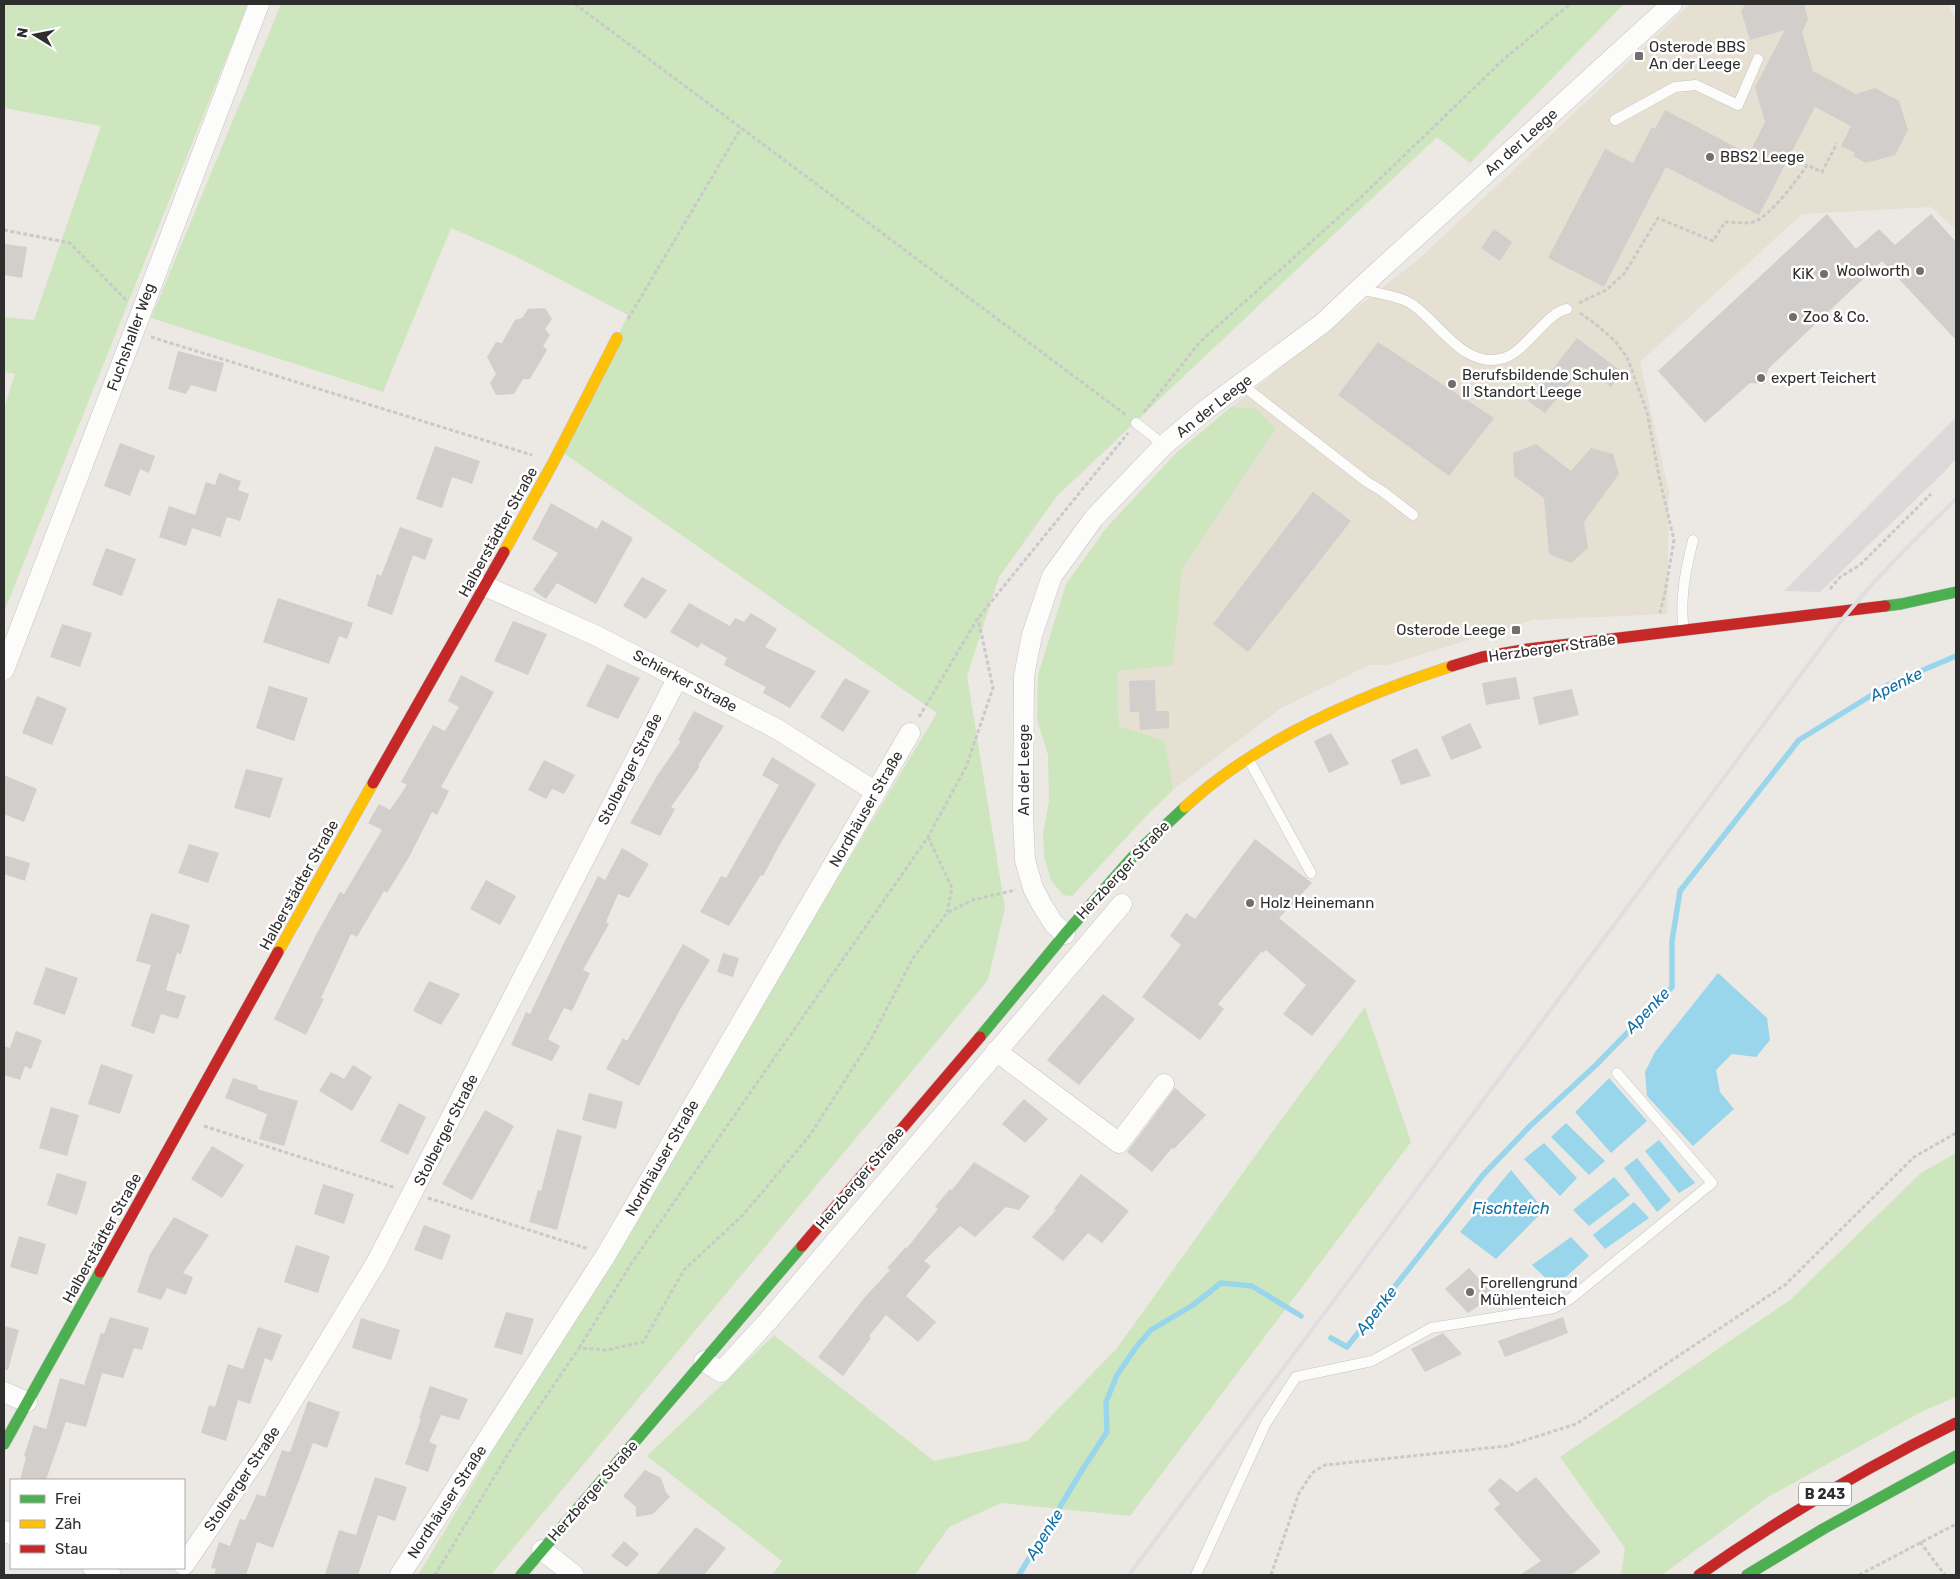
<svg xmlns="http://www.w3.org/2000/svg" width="1960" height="1579" font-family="Rubik,sans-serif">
  <rect width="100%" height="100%" fill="#ece8e4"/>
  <path fill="#dcd9db" d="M1956,417V459L1942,474L1820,592L1784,591Z"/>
  <path fill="#e6e0d3" d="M1690,4H1948L1956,20V230L1931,207L1802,214L1640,362L1669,492L1667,614L1533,620L1387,665H1369L1280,709L1173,790L1165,741L1119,726L1117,670L1173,664L1182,570L1276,430L1255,408L1231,407L1420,258Z"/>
  <g fill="#cee6be">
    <path d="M4,4H248L4,612V408L15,374L4,372V317L34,320L101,126L4,108Z"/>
    <path d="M281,4H1624L1470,163L1437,137L1057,496L999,577L967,676L1005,908L988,980L491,1575H418L937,713L562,452L628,315L515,256L451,228L383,392L151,318Z"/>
    <path d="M1231,407L1255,408L1276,429L1182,570L1173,665L1117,671L1119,726L1165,741L1173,790L1148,814L1072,896L1063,895L1051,880L1044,856L1043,834L1049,801L1048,755L1037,720L1038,675L1066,584L1107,527L1175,454Z"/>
    <path d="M1365,1007L1411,1142L1130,1516L1001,1503L949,1527L915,1575H772L782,1561L647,1456L774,1335L934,1461L1027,1441L1117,1348L1283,1117Z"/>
    <path d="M1956,1153V1397L1923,1411L1768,1497L1662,1575H1621L1625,1548L1560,1457L1790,1300L1921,1173Z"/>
  </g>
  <g fill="#99d6ec">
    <path d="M1718,973L1767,1018L1770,1040L1756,1057L1732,1054L1716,1070L1720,1092L1734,1109L1693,1146L1647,1096L1645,1072L1655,1052Z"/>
    <path d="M1609,1078L1647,1121L1611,1153L1575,1112Z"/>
    <path d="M1566,1123L1605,1161L1589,1175L1551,1137Z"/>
    <path d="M1659,1140L1695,1183L1679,1193L1645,1151Z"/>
    <path d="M1544,1143L1577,1178L1560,1196L1524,1159Z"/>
    <path d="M1637,1158L1671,1200L1657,1212L1624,1168Z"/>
    <path d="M1511,1170L1544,1210L1496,1259L1460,1232Z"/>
    <path d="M1614,1177L1630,1195L1589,1226L1573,1210Z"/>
    <path d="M1634,1202L1649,1218L1605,1249L1593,1235Z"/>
    <path d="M1571,1237L1589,1256L1555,1287L1532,1265Z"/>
  </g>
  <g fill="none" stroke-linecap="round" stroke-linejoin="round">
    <g stroke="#99d6ec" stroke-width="5.5">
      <path d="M1331,1338L1347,1347L1483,1175L1530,1126L1596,1065L1672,987V941L1680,891L1799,740L1888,685L1956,656"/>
      <path d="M1019,1575L1084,1467L1107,1432L1106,1402L1117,1375L1137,1346L1151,1330L1193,1305L1221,1283L1252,1286L1301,1316"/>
    </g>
  </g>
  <g fill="#d1cecb">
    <path d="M1745,4H1804L1808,19L1802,32L1813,71L1856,94L1875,88L1899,101L1908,130L1895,155L1866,163L1853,156L1855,153L1841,146L1851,126L1815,107L1759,215L1666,167L1604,287L1548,258L1605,149L1633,163L1652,127L1655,129L1665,110L1749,154L1765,122L1755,87L1785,30L1750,40L1741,11Z"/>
    <path d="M1827,214L1856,249L1879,229L1895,245L1931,214L1956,242V340L1882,261L1768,369L1765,384L1750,383L1705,423L1658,371Z"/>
    <path d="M1494,229L1512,242L1500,261L1481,248Z"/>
    <path d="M4,244L27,247L22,278L4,275Z"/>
    <path d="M545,308L552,319L545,329L550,335L543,346L547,350L530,379H523L514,394L496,395L490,383L496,374L487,357L496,342L502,343L515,320L522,318L528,309Z"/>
    <path d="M1577,338L1622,372L1611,387L1583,367L1545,413L1528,401Z"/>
    <path d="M1378,342L1494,418L1449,476L1338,395Z"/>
    <path d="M178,351L224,363L216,392L191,385L186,394L168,389Z"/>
    <path d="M120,443L155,456L149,473L140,469L130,496L104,486Z"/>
    <path d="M1536,444L1571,471L1591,448L1613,454L1619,474L1584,522L1588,548L1571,563L1549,554L1544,498L1514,476L1513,453Z"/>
    <path d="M435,446L480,461L472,484L452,477L442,508L416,499Z"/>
    <path d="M219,473L241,481L238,490L249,494L240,521L227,517L220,537L192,528L186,546L159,537L169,506L195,515L206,482L215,485Z"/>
    <path d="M1313,492L1351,521L1248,652L1213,624Z"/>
    <path d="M551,503L597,529L602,520L633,538L596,604L557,583L546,599L533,590L558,553L532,539Z"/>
    <path d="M400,527L433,539L425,560L413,555L392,615L367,606L377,574L381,576Z"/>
    <path d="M106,548L136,559L122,596L92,585Z"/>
    <path d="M642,577L667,590L646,619L623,606Z"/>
    <path d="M278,598L353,623L347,639L339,636L329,664L263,642Z"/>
    <path d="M689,603L730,626L735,618L744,622L751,613L777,629L765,647L816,671L790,708L763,693L766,687L724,665L727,658L701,643L698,648L670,632Z"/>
    <path d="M513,621L547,634L528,675L494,661Z"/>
    <path d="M62,624L92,633L80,667L50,657Z"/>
    <path d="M607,664L640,678L618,719L586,706Z"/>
    <path d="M461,675L494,692L441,787L449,791L437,815L432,812L409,857L387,893L384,891L357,937L351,934L321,998L324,999L306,1035L274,1019L316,935L340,892L344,894L382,830L368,823L379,804L390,810L407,785L401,782L433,725L445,731L459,707L448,701Z"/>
    <path d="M1516,677L1520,699L1486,705L1482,683Z"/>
    <path d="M845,678L870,691L843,732L820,717Z"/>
    <path d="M1155,680L1156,711H1169V728L1140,730L1139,712H1130L1129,681Z"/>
    <path d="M269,686L308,698L294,741L256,728Z"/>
    <path d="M1572,689L1579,715L1539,725L1533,697Z"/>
    <path d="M37,696L67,708L52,745L22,733Z"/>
    <path d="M694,711L724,726L698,765L700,766L671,807L675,809L660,836L630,823L657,776L681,741L678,740Z"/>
    <path d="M1470,723L1482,748L1451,760L1441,737Z"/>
    <path d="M1331,733L1349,764L1329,773L1314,741Z"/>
    <path d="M1417,748L1431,776L1401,785L1391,760Z"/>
    <path d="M772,757L816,784L779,846L763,876L761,875L729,926L700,912L721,876L726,878L779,785L762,775Z"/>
    <path d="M544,760L575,775L564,794L552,789L546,799L528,790Z"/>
    <path d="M246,769L283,778L270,818L234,808Z"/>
    <path d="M4,775L37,789L24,822L4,814Z"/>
    <path d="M1255,839L1312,883L1279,918L1356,981L1312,1036L1283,1014L1306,985L1266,950L1263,953L1262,951L1218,1004L1224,1009L1200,1040L1142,997L1181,945L1170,936L1186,913L1195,919Z"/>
    <path d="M189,844L219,853L208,883L178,873Z"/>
    <path d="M622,848L649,864L629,898L618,894L606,922L609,924L583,970L590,973L572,1011L564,1008L548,1039L560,1046L552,1061L511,1045L526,1012L530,1014L563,945L598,876L605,880Z"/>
    <path d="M4,855L30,863L25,881L4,874Z"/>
    <path d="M486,880L516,896L500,925L470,909Z"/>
    <path d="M151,913L190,925L181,954L177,953L166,990L186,996L178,1019L161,1014L154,1034L131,1026L151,965L136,961Z"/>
    <path d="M683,944L710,960L681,1008L639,1086L606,1069L623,1038L627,1041Z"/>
    <path d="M723,953L739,958L733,977L717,972Z"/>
    <path d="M46,967L78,978L65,1015L33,1004Z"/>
    <path d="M429,981L460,994L441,1025L413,1011Z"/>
    <path d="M1103,994L1135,1019L1079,1085L1047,1060Z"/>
    <path d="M16,1031L42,1040L31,1069L25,1066L20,1080L4,1075V1046L10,1048Z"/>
    <path d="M101,1064L133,1075L120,1114L88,1104Z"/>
    <path d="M353,1065L372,1077L352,1111L319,1091L331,1072L344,1079Z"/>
    <path d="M233,1078L258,1086L257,1089L298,1101L284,1146L259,1139L267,1114L225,1098Z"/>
    <path d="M1175,1088L1206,1115L1174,1149L1172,1148L1152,1172L1127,1152Z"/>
    <path d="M589,1093L623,1102L616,1129L582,1120Z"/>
    <path d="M1024,1099L1048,1119L1025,1143L1002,1124Z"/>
    <path d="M399,1103L426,1117L408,1155L380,1141Z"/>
    <path d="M51,1107L79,1115L67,1156L39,1148Z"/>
    <path d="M485,1110L514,1126L472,1200L442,1184Z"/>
    <path d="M557,1129L582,1136L557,1230L529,1222L538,1190L541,1191Z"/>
    <path d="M212,1146L244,1165L222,1198L191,1179Z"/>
    <path d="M974,1162L1030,1196L1019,1210L1006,1207L975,1237L960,1226L924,1261L931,1266L906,1296L936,1322L918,1342L886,1315L869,1336L871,1338L843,1376L818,1357L865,1297L890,1270L887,1268L906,1247L907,1248L938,1209L935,1207L950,1189L952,1190Z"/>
    <path d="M57,1173L87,1182L77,1215L47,1205Z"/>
    <path d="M1081,1174L1129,1211L1102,1243L1088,1233L1063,1261L1032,1237L1056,1210L1054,1209Z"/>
    <path d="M323,1184L354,1194L344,1224L314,1214Z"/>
    <path d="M174,1217L209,1235L183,1273L193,1277L186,1295L167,1288L161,1300L137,1292L150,1254Z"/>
    <path d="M424,1225L451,1235L442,1260L414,1250Z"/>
    <path d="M19,1236L46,1244L37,1275L10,1267Z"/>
    <path d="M296,1245L330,1256L318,1293L284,1282Z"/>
    <path d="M1469,1268L1494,1295L1468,1313L1445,1289Z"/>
    <path d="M506,1312L534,1319L522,1355L494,1347Z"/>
    <path d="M110,1317L149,1328L142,1350L134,1348L123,1378L102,1373L86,1427L66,1422L46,1480H20L26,1457L24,1456L34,1425L46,1429L60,1378L84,1385L101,1333L104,1334Z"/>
    <path d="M1563,1317L1568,1333L1505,1357L1498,1341Z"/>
    <path d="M361,1318L400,1330L391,1360L352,1348Z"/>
    <path d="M4,1326L19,1330L8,1370H4Z"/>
    <path d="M258,1327L282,1335L272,1361L265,1358L250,1404L238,1400L226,1441L201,1433L209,1405L215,1407L228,1364L243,1369Z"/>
    <path d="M1443,1333L1462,1354L1425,1372L1411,1349Z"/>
    <path d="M430,1386L468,1399L459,1420L441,1415L429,1442L437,1445L428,1472L405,1464L421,1419H419Z"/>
    <path d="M308,1401L340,1412L327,1448L313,1443L273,1548L257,1542L246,1575H214L216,1569L211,1568L219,1542L230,1546L240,1519L245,1520L257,1494L265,1497L282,1450L290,1452Z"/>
    <path d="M645,1470L661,1478L666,1492L670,1497L653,1514L636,1517V1507L623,1496Z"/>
    <path d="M375,1477L407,1487L395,1521L378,1515L358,1575H325L339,1530L356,1535Z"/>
    <path d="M1536,1477L1601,1552L1571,1575H1520L1541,1561L1494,1509L1500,1504L1488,1490L1500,1478L1517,1492Z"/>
    <path d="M696,1527L726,1548L704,1575H656Z"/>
    <path d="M624,1541L639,1554L627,1567L611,1556Z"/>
  </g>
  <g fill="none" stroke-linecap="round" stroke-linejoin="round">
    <g stroke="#c5c4c5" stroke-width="11">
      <g id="lane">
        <path d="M1615,120L1675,87L1696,85L1738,105L1758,59"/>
        <path d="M1359,289C1371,292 1400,296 1410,303C1438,320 1464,371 1504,358C1526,351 1547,312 1567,309"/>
        <path d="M1241,384L1367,482L1382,491L1413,515"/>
        <path d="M1136,423L1164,445"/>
        <path d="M1684,630C1679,601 1686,568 1693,540"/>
        <path d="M1249,760L1311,873"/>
        <path d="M1196,1575L1266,1423L1296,1377L1372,1361L1431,1328L1554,1308L1570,1299L1712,1183L1617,1073"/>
      </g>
    </g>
    <g stroke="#c5c4c5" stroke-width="21">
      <g id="street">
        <path d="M485,586L597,636L777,729L876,792"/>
        <path d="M4,670C91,448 173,226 259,4"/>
        <path d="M1065,934L1054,924L1042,905L1033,888L1025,860L1023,816L1024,676L1032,635L1052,576L1094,518L1164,445L1208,408L1323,323L1359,289L1672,4"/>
        <path d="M996,1051L1119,1143L1164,1084"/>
        <path d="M704,1361L721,1372L768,1321L1122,904"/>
        <path d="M4,1392L27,1402"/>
        <path d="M4,1531L11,1534"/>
        <path d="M542,1550L574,1575"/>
        <path d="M184,1565L266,1444L376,1263L678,677"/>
        <path d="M93,1568L111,1575"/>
        <path d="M400,1575L606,1255L910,733"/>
      </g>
    </g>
    <g stroke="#c5c4c5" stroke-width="12">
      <g id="fast">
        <path d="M1885,606L1901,604L1956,592"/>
        <path d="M980,1037L1065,934L1137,852L1185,807"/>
        <path d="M4,1444L100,1272"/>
        <path d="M521,1575L802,1246"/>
        <path d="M1747,1575L1823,1529L1956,1456"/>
      </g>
    </g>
    <g stroke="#c5c4c5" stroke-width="12">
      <g id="slow">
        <path d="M504,552L554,461L617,338"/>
        <path d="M1185,807C1257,740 1359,696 1452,666"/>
        <path d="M278,952L373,783"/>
      </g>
    </g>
    <g stroke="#c5c4c5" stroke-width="12">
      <g id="jam">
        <path d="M1452,666L1482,657L1528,649L1885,606"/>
        <path d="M373,783L504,552"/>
        <path d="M802,1246L980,1037"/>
        <path d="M100,1272L278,952"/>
        <path d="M1699,1575C1781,1518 1866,1467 1956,1423"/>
      </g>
    </g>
    <g stroke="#c9c9c8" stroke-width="3" stroke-dasharray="4 2.5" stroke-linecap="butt">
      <path d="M575,4L1126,415"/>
      <path d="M4,230L70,243L126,300"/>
      <path d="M1579,303L1606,290L1624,274L1658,218L1713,241L1725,222C1734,222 1745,224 1753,222C1769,218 1798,179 1807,165L1822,172L1837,143"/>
      <path d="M1580,313L1598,326L1615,341L1627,357L1647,412L1660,481L1674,540L1665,592L1660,613"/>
      <path d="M628,319L741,128"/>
      <path d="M151,337L532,455"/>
      <path d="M1144,412L1200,342L1359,199L1503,60L1570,4"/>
      <path d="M1830,589L1840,577L1860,565L1931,494"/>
      <path d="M919,717L978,618L1128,433"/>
      <path d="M928,837L952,888L947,912"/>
      <path d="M204,1126L396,1188"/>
      <path d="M428,1198L589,1249"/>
      <path d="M579,1348L631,1264L928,837L966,767L993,688L978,618"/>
      <path d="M1920,1542L1945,1575"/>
      <path d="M435,1575L519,1436L579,1348L607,1350L643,1342L684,1270L743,1215L810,1135L869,1043L913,958L947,913L972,900L1016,890"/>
      <path d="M1271,1575L1299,1493L1312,1473L1325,1465L1507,1446L1576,1424L1785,1285L1914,1157L1956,1133"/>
      <path d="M1859,1575L1956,1524"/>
    </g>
    <use href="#lane" stroke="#fcfcfb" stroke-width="10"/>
    <use href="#street" stroke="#fcfcfb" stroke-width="20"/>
    <use href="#fast" stroke="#4caf50" stroke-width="11"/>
    <use href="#slow" stroke="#ffc107" stroke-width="11"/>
    <use href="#jam" stroke="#c62828" stroke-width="11"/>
    <path stroke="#dfdfe1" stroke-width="4" d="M1129,1575L1834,630C1870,583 1914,540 1956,499"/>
  </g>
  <g fill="#706f6e" stroke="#fff" stroke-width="2">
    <rect x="1634" y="51" width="10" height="10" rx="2.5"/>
    <circle cx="1710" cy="157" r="5"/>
    <circle cx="1920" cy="271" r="5"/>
    <circle cx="1824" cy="274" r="5"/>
    <circle cx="1793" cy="317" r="5"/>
    <circle cx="1761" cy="378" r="5"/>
    <circle cx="1452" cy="384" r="5"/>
    <rect x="1511" y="625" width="10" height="10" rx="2.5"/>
    <circle cx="1250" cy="903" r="5"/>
    <circle cx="1470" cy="1292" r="5"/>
  </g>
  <g text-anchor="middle" stroke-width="5" stroke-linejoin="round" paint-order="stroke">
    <rect fill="#fff" stroke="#6d6d6d" stroke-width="1" x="1799" y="1482.5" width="52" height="23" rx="4"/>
    <g font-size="14" font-weight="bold" fill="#2e2e2e">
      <text x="1825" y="1499">B 243</text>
    </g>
    <g font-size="15" fill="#2e2e2e" stroke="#fff" text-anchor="start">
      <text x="1649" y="52">Osterode BBS<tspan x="1649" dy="17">An der Leege</tspan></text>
      <text x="1720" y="162">BBS2 Leege</text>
      <text x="1910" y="276" text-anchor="end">Woolworth</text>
      <text x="1814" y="279" text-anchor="end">KiK</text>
      <text x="1803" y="322">Zoo &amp; Co.</text>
      <text x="1462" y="380">Berufsbildende Schulen<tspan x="1462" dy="17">II Standort Leege</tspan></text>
      <text x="1771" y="383">expert Teichert</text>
      <text x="1506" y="635" text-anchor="end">Osterode Leege</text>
      <text x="1260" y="908">Holz Heinemann</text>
      <text x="1480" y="1288">Forellengrund<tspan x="1480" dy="17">Mühlenteich</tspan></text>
    </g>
    <g font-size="15" fill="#2e2e2e" stroke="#fff">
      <text transform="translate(1521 142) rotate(-42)" y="5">An der Leege</text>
      <text transform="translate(131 337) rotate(-70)" y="5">Fuchshaller Weg</text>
      <text transform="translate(1214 406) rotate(-38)" y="5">An der Leege</text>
      <text transform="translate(498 532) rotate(-61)" y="5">Halberstädter Straße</text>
      <text transform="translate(1552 648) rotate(-8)" y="5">Herzberger Straße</text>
      <text transform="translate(685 681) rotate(28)" y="5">Schierker Straße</text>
      <text transform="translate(630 769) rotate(-63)" y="5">Stolberger Straße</text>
      <text transform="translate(1024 770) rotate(-90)" y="5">An der Leege</text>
      <text transform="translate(866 809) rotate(-60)" y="5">Nordhäuser Straße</text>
      <text transform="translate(1123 870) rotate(-47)" y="5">Herzberger Straße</text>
      <text transform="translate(299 885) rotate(-61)" y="5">Halberstädter Straße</text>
      <text transform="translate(446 1130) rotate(-63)" y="5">Stolberger Straße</text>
      <text transform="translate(662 1158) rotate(-60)" y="5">Nordhäuser Straße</text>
      <text transform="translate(860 1178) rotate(-50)" y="5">Herzberger Straße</text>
      <text transform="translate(102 1238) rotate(-61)" y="5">Halberstädter Straße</text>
      <text transform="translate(242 1479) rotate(-56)" y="5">Stolberger Straße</text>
      <text transform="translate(593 1491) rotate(-49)" y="5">Herzberger Straße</text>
      <text transform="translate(447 1502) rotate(-57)" y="5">Nordhäuser Straße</text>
    </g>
    <g font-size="16" font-style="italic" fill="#0d6fa3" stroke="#fff">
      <text transform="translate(1896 684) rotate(-26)" y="6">Apenke</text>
      <text transform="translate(1647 1010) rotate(-46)" y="6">Apenke</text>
      <text x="1511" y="1214">Fischteich</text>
      <text transform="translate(1376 1310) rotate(-52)" y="6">Apenke</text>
      <text transform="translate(1044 1534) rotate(-58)" y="6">Apenke</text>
    </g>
  </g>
  <rect width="1960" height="1579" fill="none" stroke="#2e2e2e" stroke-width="10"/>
  <rect x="10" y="1479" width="175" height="90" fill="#ffffff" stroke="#ababab"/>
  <rect x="20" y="1495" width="25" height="8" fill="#4caf50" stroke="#ababab"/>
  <text x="55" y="1504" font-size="15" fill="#2e2e2e">Frei</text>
  <rect x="20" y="1520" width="25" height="8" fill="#ffc107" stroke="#ababab"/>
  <text x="55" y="1529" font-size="15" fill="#2e2e2e">Zäh</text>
  <rect x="20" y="1545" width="25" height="8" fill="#c62828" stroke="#ababab"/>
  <text x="55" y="1554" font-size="15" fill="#2e2e2e">Stau</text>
  <g transform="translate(35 35) rotate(280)" stroke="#ffffff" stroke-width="4" paint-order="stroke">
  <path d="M0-4L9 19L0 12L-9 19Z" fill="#2e2e2e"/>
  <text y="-8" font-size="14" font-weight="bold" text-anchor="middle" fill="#2e2e2e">N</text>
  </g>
</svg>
